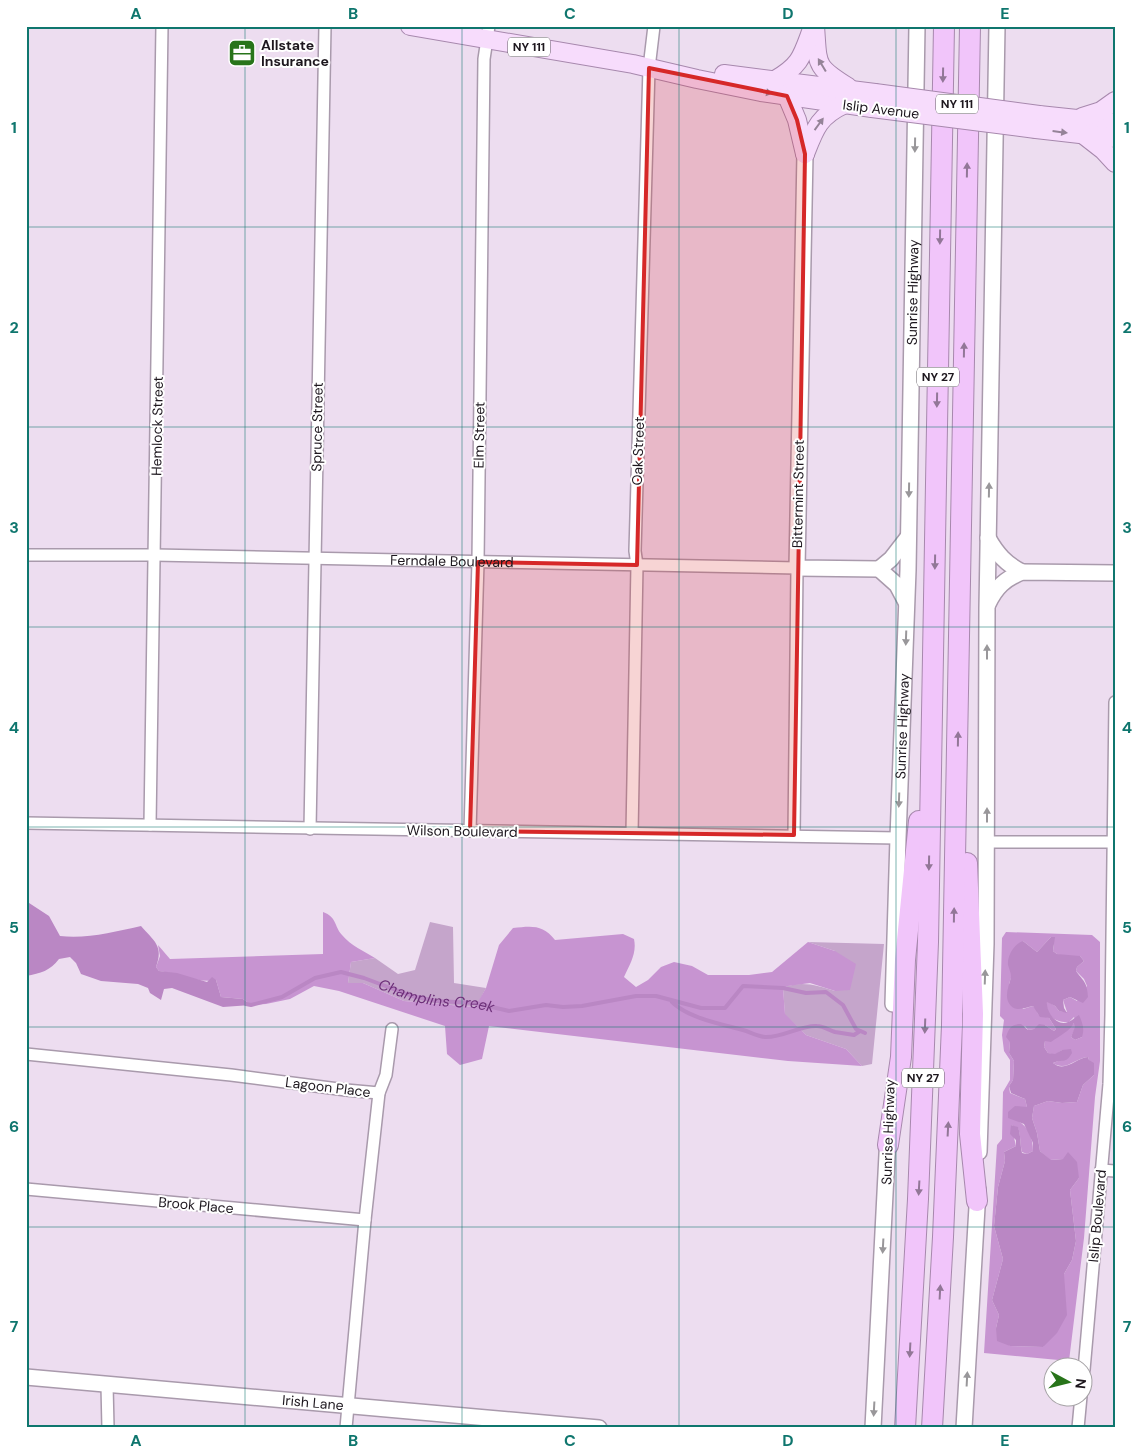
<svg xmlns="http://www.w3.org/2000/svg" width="1141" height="1454" font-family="'DM Sans',sans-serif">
  <rect width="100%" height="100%" fill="#edddf0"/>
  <g fill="#c5a5cb">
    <path d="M430,922L453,927L454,983L486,988L476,1007L404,1001L363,983H348L351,962L375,958L398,974L415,970Z"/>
    <path d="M808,942L884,944L872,1064L862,1066L846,1049L806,1035L785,1015L783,988C801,980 818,986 835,991V951Z"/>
  </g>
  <g fill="#c794d1" fill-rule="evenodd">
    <path d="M323,912C337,917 334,926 342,935C351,946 364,951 375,958L351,962L348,983H363L404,1001L475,1007L486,988L499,945L513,928C531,926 543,924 555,940L623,934L634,939C637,953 630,964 624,977L636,987L648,980L661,967L674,962L692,966L708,975H749L772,972L808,942L835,951L856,964L850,990L835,991L810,983L788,986L783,988L785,1014L806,1035L846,1049L862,1066L788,1061L489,1026L482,1059L460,1065L447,1054L445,1026L339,991L314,986L290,999L266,1004L251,1005L243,999L221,997L216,980C200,984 177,973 159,971L156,967L160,956L158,945L170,959L323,954Z"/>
    <path d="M1006,932L1092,935L1100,942V1061L1095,1097L1084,1238L1069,1361L984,1353L997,1145L1002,1139L1003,1092L1010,1080V1060L1004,1051L1002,1035L1004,1020L1000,1016L1002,938ZM1051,937L1054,944L1053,951L1057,954L1063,956H1080L1084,961L1077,967L1076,971L1084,979L1087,986L1077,1001L1070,997L1063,1000L1067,1012L1059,1011L1055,1006L1047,1001C1045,1016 1056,1023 1069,1022L1074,1017L1082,1037L1075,1040L1071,1037L1076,1027L1075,1022C1066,1032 1057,1038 1045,1041L1044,1047L1048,1053L1055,1055L1062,1050L1058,1061L1053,1063C1066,1072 1075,1058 1088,1057L1094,1075L1083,1085L1077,1102L1062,1103L1048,1101L1034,1106L1032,1118L1037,1133L1040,1151L1050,1160L1063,1159L1079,1178L1070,1190L1076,1241L1072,1260L1064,1274L1043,1347L1010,1346L996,1328L999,1315L992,1300L1003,1259L994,1226L998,1187L1005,1161L1004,1152L1016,1146L1011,1125L1018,1128C1021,1136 1020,1144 1022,1152L1027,1154L1033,1151C1033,1139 1029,1127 1018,1121L1020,1108L1027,1107L1025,1099L1010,1093L1009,1086L1013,1080L1014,1061L1009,1053L1010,1042L1025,1026L1028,1030L1034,1029L1045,1025L1054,1031L1056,1029L1049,1018L1038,1014L1037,1010L1033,1006L1023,1009L1009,984L1023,941L1037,952Z"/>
  </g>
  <g fill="#ba87c4">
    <path d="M26,901L49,916L60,936C87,939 114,932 141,926C154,941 164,946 156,967L159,971L177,973L207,982L212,977L216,980L221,997L243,999L251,1005L223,1007L172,988L164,989L161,1000L150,993L148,988L138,984L101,981L81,974L76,963L70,957L59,959C50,971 41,973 26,976Z"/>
    <path d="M1051,937H1055L1053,951L1057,954L1080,956L1084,961L1077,967L1076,971C1084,982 1087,982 1088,997L1083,1003L1070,997L1063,1000L1064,1008L1067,1013L1059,1011L1055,1006L1047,1002C1046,1012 1057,1027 1068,1022C1072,1021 1075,1017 1079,1015C1082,1022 1085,1028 1082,1037L1075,1040L1071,1037L1075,1027L1074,1023C1070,1031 1059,1036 1051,1042L1045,1041L1044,1047L1048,1053L1055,1054L1062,1050L1071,1049L1072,1053C1065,1065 1063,1058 1053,1063C1065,1073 1076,1058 1088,1057L1089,1060L1094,1063V1075L1083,1085L1077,1102L1062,1103L1048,1101L1034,1106L1032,1118L1037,1133L1040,1151L1051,1160L1063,1159L1068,1152L1077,1162L1079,1178L1070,1190L1076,1241L1072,1260L1064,1274L1067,1315L1057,1333L1043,1347L1010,1346L997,1341L996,1328L999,1315L992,1300L1003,1259L994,1226L998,1187L1005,1161L1004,1152L1016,1146V1140L1010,1134L1011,1125L1018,1127C1021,1136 1020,1144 1022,1153L1027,1154L1033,1151V1143L1024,1124L1008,1118V1112L1015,1106L1027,1107L1025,1099L1011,1093L1009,1086L1013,1080L1014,1061L1009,1053L1010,1042L1006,1037C1009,1028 1011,1024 1021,1024L1028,1030L1034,1029L1039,1024L1045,1025L1054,1031L1056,1029L1049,1018L1040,1017L1033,1006C1027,1007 1017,1012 1011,1006C1003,998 1009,986 1011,977C1011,972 1009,969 1008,965C1007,956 1014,944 1023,941L1037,952Z"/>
  </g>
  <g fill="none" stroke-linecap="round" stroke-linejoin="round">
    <g stroke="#ba87c4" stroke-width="4">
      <path d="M672,1002C688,1018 721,1024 743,1030C750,1032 757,1036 765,1037C782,1038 801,1025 817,1026C823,1026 829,1030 835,1032C841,1033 848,1034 854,1035L860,1031"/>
      <path id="s1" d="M246,1004L251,1005L282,997L315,978L341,972L364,978L412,996L436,1001L475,1003L509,1011L546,1005L563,1007L582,1006L636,996H656L701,1008H725L743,986L783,988L806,993L826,992L843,1005L856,1029L865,1033"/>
    </g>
    <g stroke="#a99aac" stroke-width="14">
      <g id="street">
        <path id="s2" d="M26,555H154L797,568L794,835"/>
        <path d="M26,823L898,838"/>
        <path d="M150,825L162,26"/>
        <path d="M310,829L325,26"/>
        <path d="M470,831L478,562L484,59L489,26"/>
        <path d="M632,833L637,565L635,551L649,68L654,26"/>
        <path d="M987,842H1112"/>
        <path d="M26,1054L231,1075L346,1090L379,1093"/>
        <path d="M1101,1170L1115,1171"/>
        <path d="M26,1189L365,1220"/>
        <path d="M1084,1370L1109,1084L1111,1015L1115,702"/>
        <path d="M107,1385L108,1428"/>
        <path d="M346,1428L365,1220L379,1093L386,1075L392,1029"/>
        <path d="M1078,1428L1081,1396"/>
      </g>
    </g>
    <g stroke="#a99aac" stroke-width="18">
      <g id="secondary">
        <path d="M805,154L797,568L879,569"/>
        <path d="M988,538C997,554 1006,564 1022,572"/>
        <path d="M879,569L897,585L906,602"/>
        <path d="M879,569L891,559L908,537"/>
        <path d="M988,604C996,587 1005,579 1022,572L1115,573"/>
        <path id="s3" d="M893,1004L898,838L908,570L917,26"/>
        <path d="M979,1152L986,944L987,608L997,26"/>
        <path id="s4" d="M26,1377L599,1428"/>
        <path d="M873,1428L888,1135"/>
        <path d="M964,1428L978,1190"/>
      </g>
    </g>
    <g stroke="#a788ad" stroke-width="20">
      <g id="primary">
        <path d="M410,26L633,64L697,79L761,92L872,108"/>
        <path d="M815,26C818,65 814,66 848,87"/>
        <path d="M724,74L875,93"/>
        <path d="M775,80C801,65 802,56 812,29"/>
        <path d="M787,96L797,120L805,154"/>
        <path d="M1039,115L1115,123"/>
        <path d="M1082,117L1101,111L1115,101"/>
        <path d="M1036,129L1115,138"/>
        <path d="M1085,136L1103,150L1115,163"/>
        <path d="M805,154C815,128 819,116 845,104"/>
      </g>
    </g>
    <g stroke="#a788ad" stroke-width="22">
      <g id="highway">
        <path d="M967,863L973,1014L970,1134L977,1201"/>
        <path d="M888,1145L901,1057L905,960L919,821"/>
        <path d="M905,1428L918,1199L928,942L944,26"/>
        <path d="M932,1428L943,1237L952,1025L970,26"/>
      </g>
    </g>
    <use href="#street" stroke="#fff" stroke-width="11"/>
    <use href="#secondary" stroke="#fff" stroke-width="15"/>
    <use href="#primary" stroke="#f7dcfc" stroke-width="18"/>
    <use href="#highway" stroke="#f1c5fa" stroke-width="20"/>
    <g stroke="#a788ad" stroke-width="20" stroke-linecap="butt">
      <g id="primary-bridge">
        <path d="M875,93L1039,115"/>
        <path d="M872,108L1036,129"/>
      </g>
    </g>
    <use href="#primary-bridge" stroke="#f7dcfc" stroke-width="18"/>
  </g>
  <defs><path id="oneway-solid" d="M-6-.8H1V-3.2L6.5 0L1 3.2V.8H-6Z" transform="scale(1.25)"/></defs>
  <g fill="#958398">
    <use href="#oneway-solid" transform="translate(822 65) rotate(-121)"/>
    <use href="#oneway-solid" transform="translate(765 92) rotate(10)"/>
    <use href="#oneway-solid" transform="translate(819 124) rotate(-54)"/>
    <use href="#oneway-solid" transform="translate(1060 132) rotate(7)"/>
  </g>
  <g fill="#927797">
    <use href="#oneway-solid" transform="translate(943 75) rotate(91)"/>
    <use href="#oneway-solid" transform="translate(967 170) rotate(-89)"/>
    <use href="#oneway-solid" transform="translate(940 237) rotate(91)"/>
    <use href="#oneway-solid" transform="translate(964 350) rotate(-89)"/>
    <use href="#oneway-solid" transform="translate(937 400) rotate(91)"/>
    <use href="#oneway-solid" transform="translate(935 562) rotate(91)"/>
    <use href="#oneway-solid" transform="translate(958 739) rotate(-89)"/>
    <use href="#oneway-solid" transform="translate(929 863) rotate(91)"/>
    <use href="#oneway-solid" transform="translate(954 915) rotate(-89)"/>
    <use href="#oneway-solid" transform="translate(925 1026) rotate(92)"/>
    <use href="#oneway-solid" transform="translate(948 1129) rotate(-87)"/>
    <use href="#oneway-solid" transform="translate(919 1188) rotate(93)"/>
    <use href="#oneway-solid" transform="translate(940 1292) rotate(-87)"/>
    <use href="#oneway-solid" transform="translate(910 1350) rotate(93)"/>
  </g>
  <g fill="#99979a">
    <use href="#oneway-solid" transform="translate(915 145) rotate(91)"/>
    <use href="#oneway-solid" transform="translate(909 490) rotate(91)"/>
    <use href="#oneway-solid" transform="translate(989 490) rotate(-89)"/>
    <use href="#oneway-solid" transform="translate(906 638) rotate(92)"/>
    <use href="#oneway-solid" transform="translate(987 652) rotate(-90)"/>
    <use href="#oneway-solid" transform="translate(899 800) rotate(92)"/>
    <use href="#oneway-solid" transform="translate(987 815) rotate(-90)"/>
    <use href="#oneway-solid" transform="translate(985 977) rotate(-88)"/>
    <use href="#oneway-solid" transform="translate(883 1246) rotate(93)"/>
    <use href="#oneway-solid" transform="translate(967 1379) rotate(-87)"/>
    <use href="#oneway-solid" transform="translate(874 1409) rotate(93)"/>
  </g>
  <path fill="#d62828" fill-opacity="0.2" stroke="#d62828" stroke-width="4" stroke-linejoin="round" d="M649,68L787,96L797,120L805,154L794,835L470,831L478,562L637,565Z"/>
  <path fill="none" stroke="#0f766e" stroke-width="1" stroke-opacity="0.55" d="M245,26V1428M462,26V1428M679,26V1428M896,26V1428M26,227H1115M26,427H1115M26,627H1115M26,827H1115M26,1027H1115M26,1227H1115"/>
  <defs>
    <g id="office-square" transform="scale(1.4375)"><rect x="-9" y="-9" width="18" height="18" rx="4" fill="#28741a" stroke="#fff"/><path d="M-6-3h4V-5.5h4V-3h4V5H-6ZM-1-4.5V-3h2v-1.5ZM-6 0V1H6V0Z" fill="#fff"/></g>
  </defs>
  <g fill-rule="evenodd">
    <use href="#office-square" x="242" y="53"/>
  </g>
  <g text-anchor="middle" stroke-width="4" stroke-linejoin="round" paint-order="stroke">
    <g fill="#fff" stroke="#615d62" stroke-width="1">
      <rect x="508" y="37.5" width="42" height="19" rx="4"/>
      <rect x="936" y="94.5" width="42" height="19" rx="4"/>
      <rect x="917" y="367.5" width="42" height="19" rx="4"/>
      <rect x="902" y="1068.5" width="42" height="19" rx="4"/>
    </g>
    <g font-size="12" font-weight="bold" fill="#1d171e">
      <text x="529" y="51">NY 111</text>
      <text x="957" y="108">NY 111</text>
      <text x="938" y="381">NY 27</text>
      <text x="923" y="1082">NY 27</text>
    </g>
    <g font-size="14" font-weight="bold" fill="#1d171e" stroke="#fff" text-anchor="start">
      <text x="261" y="50">Allstate<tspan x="261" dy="16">Insurance</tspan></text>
    </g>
    <g font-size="14" fill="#1d171e" stroke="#fff">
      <text transform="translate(881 109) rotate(7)" y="5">Islip Avenue</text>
      <text dy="5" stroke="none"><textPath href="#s3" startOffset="712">Sunrise Highway</textPath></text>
      <text transform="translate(157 426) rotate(-89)" y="5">Hemlock Street</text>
      <text transform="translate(317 427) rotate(-89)" y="5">Spruce Street</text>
      <text transform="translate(479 435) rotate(-89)" y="5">Elm Street</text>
      <text transform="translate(638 451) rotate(-88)" y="5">Oak Street</text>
      <text transform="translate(798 494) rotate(-89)" y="5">Bittermint Street</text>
      <text dy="5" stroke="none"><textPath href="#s2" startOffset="426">Ferndale Boulevard</textPath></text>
      <text dy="5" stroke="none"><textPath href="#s3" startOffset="278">Sunrise Highway</textPath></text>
      <text transform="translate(462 831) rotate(1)" y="5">Wilson Boulevard</text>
      <text transform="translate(328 1087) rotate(7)" y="5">Lagoon Place</text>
      <text transform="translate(888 1132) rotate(-88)" y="5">Sunrise Highway</text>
      <text transform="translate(196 1205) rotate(5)" y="5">Brook Place</text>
      <text transform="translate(1097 1216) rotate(-85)" y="5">Islip Boulevard</text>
      <text dy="5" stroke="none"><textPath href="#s4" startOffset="288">Irish Lane</textPath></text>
    </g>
    <g font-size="15" font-style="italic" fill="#6d2f79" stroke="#fff">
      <text dy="5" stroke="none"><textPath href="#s1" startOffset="201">Champlins Creek</textPath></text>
    </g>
  </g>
  <rect width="1141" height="1454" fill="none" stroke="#ffffff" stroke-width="55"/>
  <g transform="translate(1068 1382) rotate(97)"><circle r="24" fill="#ffffff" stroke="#a5a2a5"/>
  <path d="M0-4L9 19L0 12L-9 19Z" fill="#28741a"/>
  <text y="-8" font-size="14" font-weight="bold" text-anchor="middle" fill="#1d171e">N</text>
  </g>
  <rect x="28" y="28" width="1086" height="1398" fill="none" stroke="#0f766e" stroke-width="2"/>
  <g font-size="16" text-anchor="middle" font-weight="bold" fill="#0f766e">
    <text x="136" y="19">A</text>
    <text x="353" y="19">B</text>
    <text x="570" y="19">C</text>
    <text x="788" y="19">D</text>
    <text x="1005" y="19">E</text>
    <text x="14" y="133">1</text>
    <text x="1127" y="133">1</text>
    <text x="14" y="333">2</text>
    <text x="1127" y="333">2</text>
    <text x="14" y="533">3</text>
    <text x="1127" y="533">3</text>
    <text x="14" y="733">4</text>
    <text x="1127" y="733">4</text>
    <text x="14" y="933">5</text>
    <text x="1127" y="933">5</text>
    <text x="14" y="1132">6</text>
    <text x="1127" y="1132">6</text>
    <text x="14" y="1332">7</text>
    <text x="1127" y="1332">7</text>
    <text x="136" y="1446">A</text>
    <text x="353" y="1446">B</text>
    <text x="570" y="1446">C</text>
    <text x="788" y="1446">D</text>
    <text x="1005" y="1446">E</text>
  </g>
</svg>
